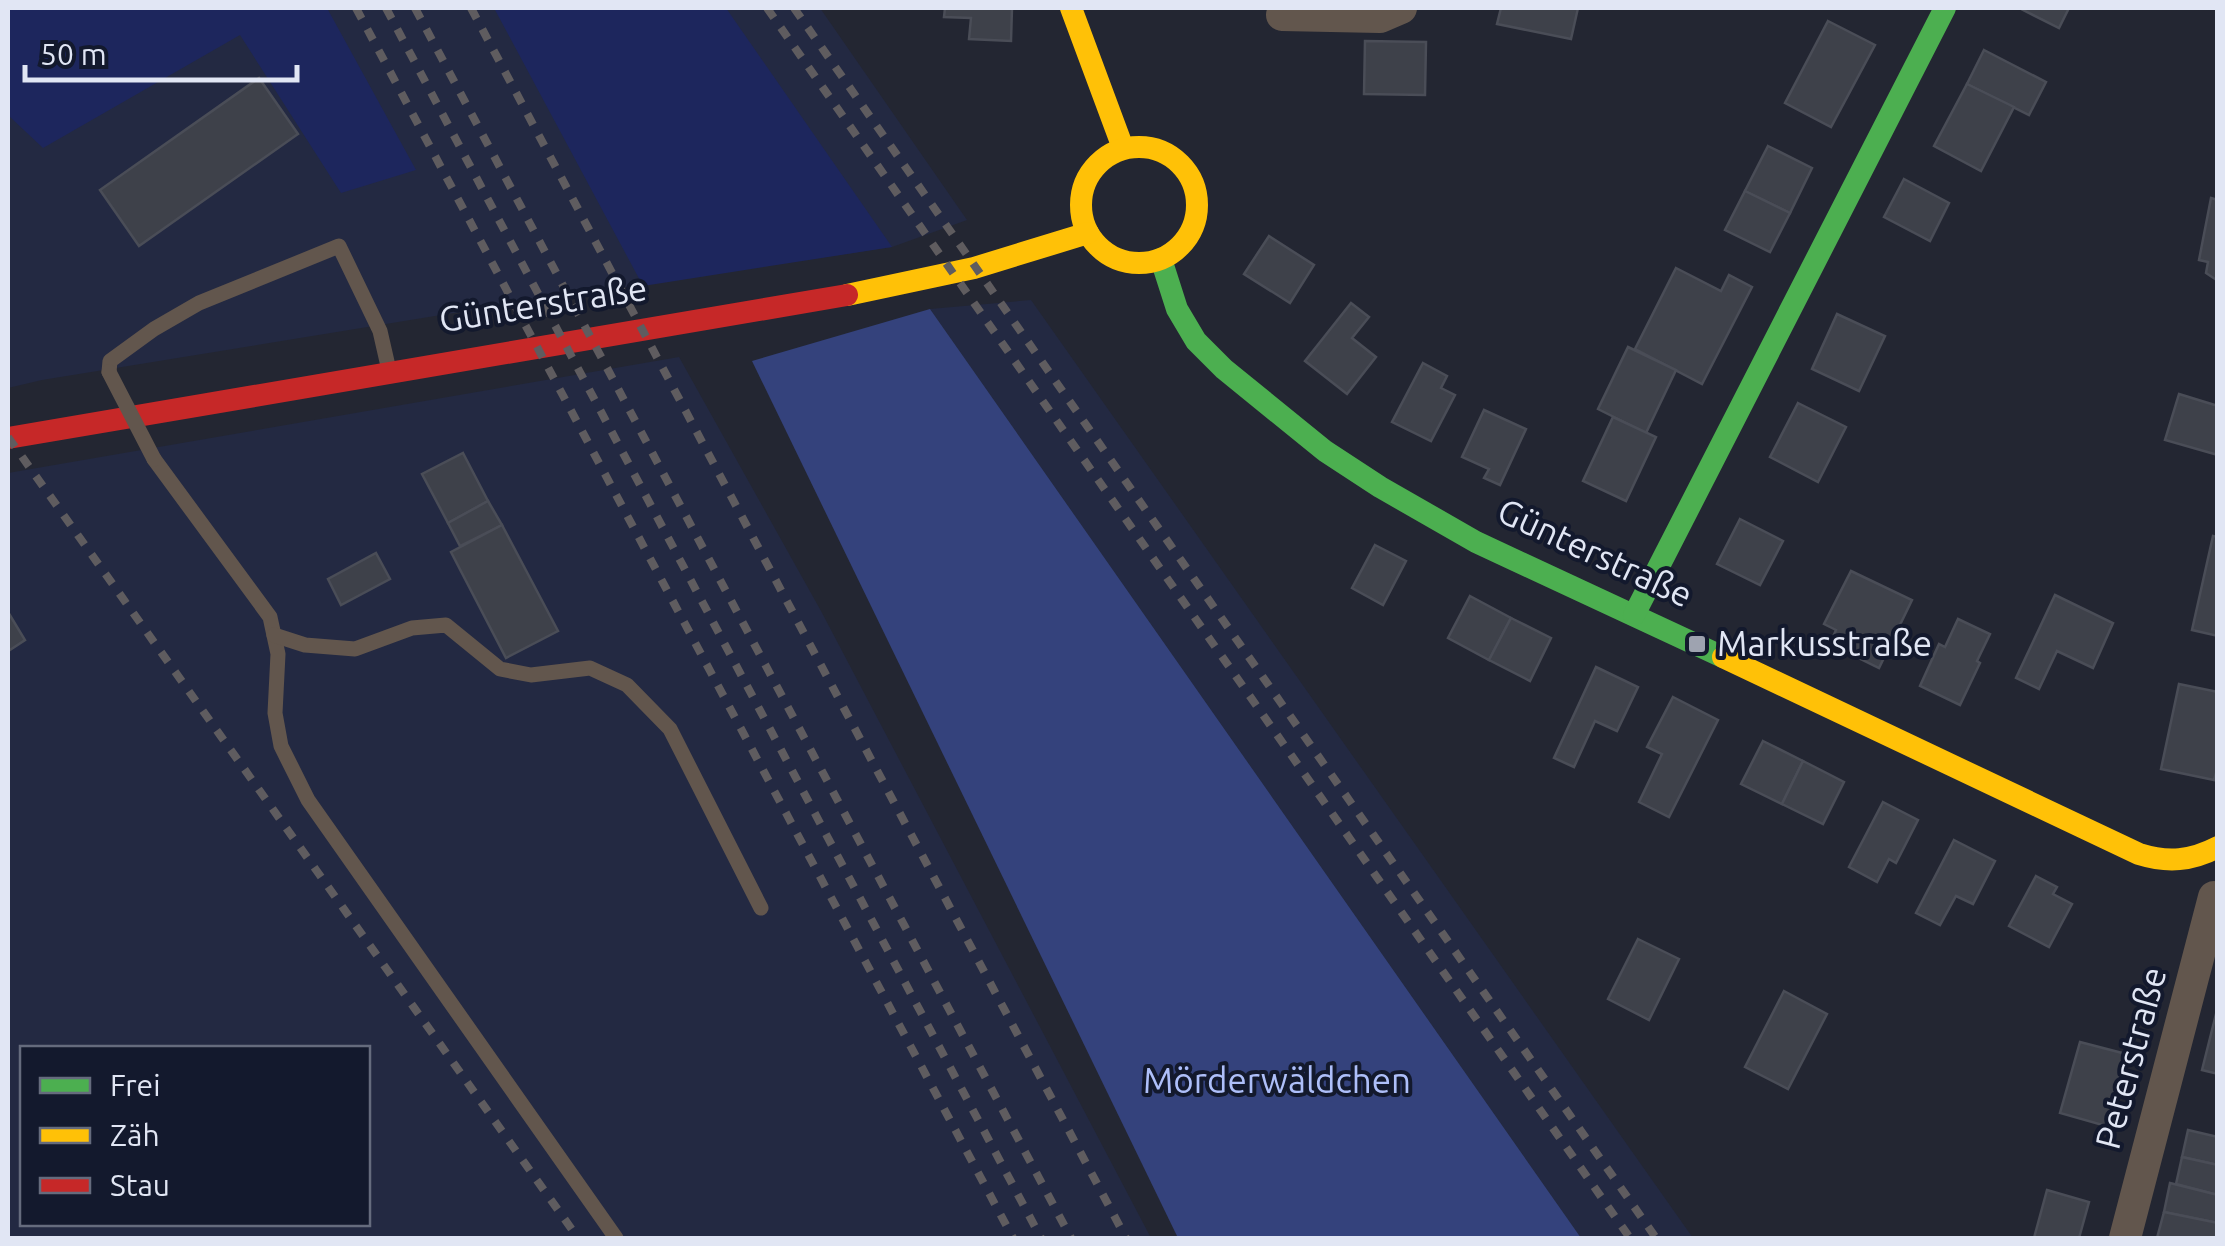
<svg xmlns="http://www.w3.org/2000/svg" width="2225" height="1246" font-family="Ubuntu,sans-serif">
  <rect width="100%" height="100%" fill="#232632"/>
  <g fill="#232942" fill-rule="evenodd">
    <path d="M8,8H820L967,220L892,247L441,315L42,380L8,388Z"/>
    <path d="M1031,300L1693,1238H1581L930,309Z"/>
    <path d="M679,357L821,611L1151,1238H8V473ZM22,1048H368V1224H22Z"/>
  </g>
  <g fill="#1d265d">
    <path d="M8,8H327L416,170L341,193L240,35L43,148L8,115Z"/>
    <path d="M494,8H726L892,247L643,286Z"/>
  </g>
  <path fill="#34427c" d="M930,309L1581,1238H1178L752,361Z"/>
  <g fill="#3e414a" stroke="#4a4d57" stroke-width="2.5">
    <path d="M945,8H1012L1011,41L969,39L971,18L944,17Z"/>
    <path d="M1501,8H1578L1571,39L1497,24Z"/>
    <path d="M2019,8H2069L2059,28Z"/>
    <path d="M1828,21L1875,45L1831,127L1785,103Z"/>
    <path d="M1365,41L1426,42L1425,95L1364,94Z"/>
    <path d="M1984,50L2046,82L2029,115L1967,84Z"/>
    <path d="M259,78L298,134L139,246L100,190Z"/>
    <path d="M1967,84L2014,107L1981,171L1934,146Z"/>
    <path d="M1768,146L1812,168L1790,213L1745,191Z"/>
    <path d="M1904,179L1949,203L1930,241L1884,217Z"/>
    <path d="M1745,191L1790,213L1770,252L1725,230Z"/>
    <path d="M2211,198L2218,200V281L2206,273L2208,262L2199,260Z"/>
    <path d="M1269,236L1314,265L1290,303L1244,274Z"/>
    <path d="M1676,268L1721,291L1729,275L1752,287L1702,384L1635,349Z"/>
    <path d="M1351,303L1369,317L1352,338L1376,357L1347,394L1305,361Z"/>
    <path d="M1837,314L1885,336L1859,391L1812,369Z"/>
    <path d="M1628,347L1676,370L1646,433L1598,409Z"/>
    <path d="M1423,363L1447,376L1441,388L1455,395L1431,441L1392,422Z"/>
    <path d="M2179,394L2218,406V455L2165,440Z"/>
    <path d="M1798,403L1846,427L1818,482L1770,457Z"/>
    <path d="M1484,410L1526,429L1500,485L1484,478L1489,469L1462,457Z"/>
    <path d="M1613,417L1656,437L1626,501L1583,481Z"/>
    <path d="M463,453L488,501L448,523L422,474Z"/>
    <path d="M488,501L502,525L460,546L448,523Z"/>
    <path d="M1740,519L1783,541L1760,585L1717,564Z"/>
    <path d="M502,525L558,631L506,658L451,552Z"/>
    <path d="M2213,536L2218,537V636L2192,630Z"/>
    <path d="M1375,545L1406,561L1383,605L1352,588Z"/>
    <path d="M376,553L390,579L341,605L328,579Z"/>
    <path d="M1851,571L1912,600L1879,668L1830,644L1836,630L1824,624Z"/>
    <path d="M2055,595L2113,623L2093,668L2057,651L2039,689L2016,678Z"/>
    <path d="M1470,596L1511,618L1489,660L1448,638Z"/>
    <path d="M8,612L25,640L10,650L8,646Z"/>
    <path d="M1511,618L1551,638L1530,681L1489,660Z"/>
    <path d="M1958,619L1990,634L1977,661L1980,663L1960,705L1920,686L1939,644L1945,647Z"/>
    <path d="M1596,667L1638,687L1617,731L1595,721L1574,767L1554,758Z"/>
    <path d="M2179,684L2218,692V766L2214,780L2161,769Z"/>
    <path d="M1673,697L1718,720L1669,817L1639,802L1662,754L1647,747Z"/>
    <path d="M1763,741L1803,761L1782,804L1741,784Z"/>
    <path d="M1803,761L1844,782L1823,824L1782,804Z"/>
    <path d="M1883,802L1918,820L1896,863L1889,859L1877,882L1849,867Z"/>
    <path d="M1954,840L1995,861L1973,904L1956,896L1940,925L1916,913Z"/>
    <path d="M2036,876L2057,887L2053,894L2072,904L2049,947L2009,926Z"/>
    <path d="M1638,939L1679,959L1649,1020L1608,999Z"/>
    <path d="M1784,991L1827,1014L1788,1089L1745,1067Z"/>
    <path d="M2217,1010H2218V1074L2202,1070Z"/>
    <path d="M2080,1042L2126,1054L2106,1126L2060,1113Z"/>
    <path d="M2188,1130L2218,1137V1165L2182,1157Z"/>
    <path d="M2182,1157L2218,1165V1195L2176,1184Z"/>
    <path d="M2170,1183L2218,1195V1223L2164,1212Z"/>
    <path d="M2047,1190L2089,1202L2079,1238H2034Z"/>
    <path d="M2164,1212L2218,1223V1238H2157Z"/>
  </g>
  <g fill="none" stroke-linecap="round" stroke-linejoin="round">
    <g stroke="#62564d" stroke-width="15">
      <path d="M109,372L110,361L154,329L199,303L339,246L380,331L388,366"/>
      <path d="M154,459L270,617L278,654L275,713L281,746L308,800L616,1238"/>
      <path d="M274,635L305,645L355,649L412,628L446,625L500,669L531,675L590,668L627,685L670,729L761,908"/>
    </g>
    <g stroke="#62564d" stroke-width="32">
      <path d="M1282,15L1380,17L1401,8"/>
      <path d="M2125,1238L2214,897"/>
    </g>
    <g stroke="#4caf50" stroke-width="22">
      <path d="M1161,259L1177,309L1196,341L1224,369L1325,451L1380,487L1476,542L1723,657"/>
      <path d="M1634,615L1945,8"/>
    </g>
    <g stroke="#ffc107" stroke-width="22">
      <path d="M1071,8L1123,148"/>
      <circle cx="1139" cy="205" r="58"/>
      <path d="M847,295L974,268L1088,233"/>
      <path d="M1723,657L2139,854C2168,863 2191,861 2218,847"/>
    </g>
    <path stroke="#c62828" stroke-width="22" d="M8,438L847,295"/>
    <g stroke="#5f5c5f" stroke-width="8" stroke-dasharray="12 12" stroke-linecap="butt">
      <path d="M356,8L1013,1238"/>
      <path d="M386,8L1041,1238"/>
      <path d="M415,8L1071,1238"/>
      <path d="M471,8L1126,1238"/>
      <path d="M767,8L1630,1238"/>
      <path d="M794,8L1656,1238"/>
      <path d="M8,437L578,1238"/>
    </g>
    <path stroke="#62564d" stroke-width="15" d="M109,372L154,459"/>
  </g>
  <rect fill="#9ea3b0" stroke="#13192d" stroke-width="4" x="1687" y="634" width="20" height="20" rx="5"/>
  <g text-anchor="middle" stroke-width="8" stroke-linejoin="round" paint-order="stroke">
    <g font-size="35" fill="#e1e6f4" stroke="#13192d">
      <text transform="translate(543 304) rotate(-9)" y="12">Günterstraße</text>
      <text transform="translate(1595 553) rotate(25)" y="12">Günterstraße</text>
      <text transform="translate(2131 1058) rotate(-75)" y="12">Peterstraße</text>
    </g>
    <g font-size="35" fill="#e1e6f4" stroke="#13192d" text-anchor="start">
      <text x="1717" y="656">Markusstraße</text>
    </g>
    <g font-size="35" fill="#aebff9" stroke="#13192d">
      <text x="1277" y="1093">Mörderwäldchen</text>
    </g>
  </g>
  <rect width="2225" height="1246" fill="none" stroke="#e1e6f4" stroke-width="20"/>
  <rect x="20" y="1046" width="350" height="180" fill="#13192d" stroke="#656b7d" stroke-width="2.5"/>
  <rect x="40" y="1078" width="50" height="15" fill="#4caf50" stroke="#656b7d" stroke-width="2.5"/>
  <text x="110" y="1096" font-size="30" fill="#e1e6f4">Frei</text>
  <rect x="40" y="1128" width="50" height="15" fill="#ffc107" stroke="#656b7d" stroke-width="2.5"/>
  <text x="110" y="1146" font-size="30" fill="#e1e6f4">Zäh</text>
  <rect x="40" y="1178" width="50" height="15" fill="#c62828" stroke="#656b7d" stroke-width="2.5"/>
  <text x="110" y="1196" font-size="30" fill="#e1e6f4">Stau</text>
  <path d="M25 65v15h272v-15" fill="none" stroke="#e1e6f4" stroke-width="5"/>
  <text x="40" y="65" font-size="30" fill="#e1e6f4" stroke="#13192d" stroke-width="8" paint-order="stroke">50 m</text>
</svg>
